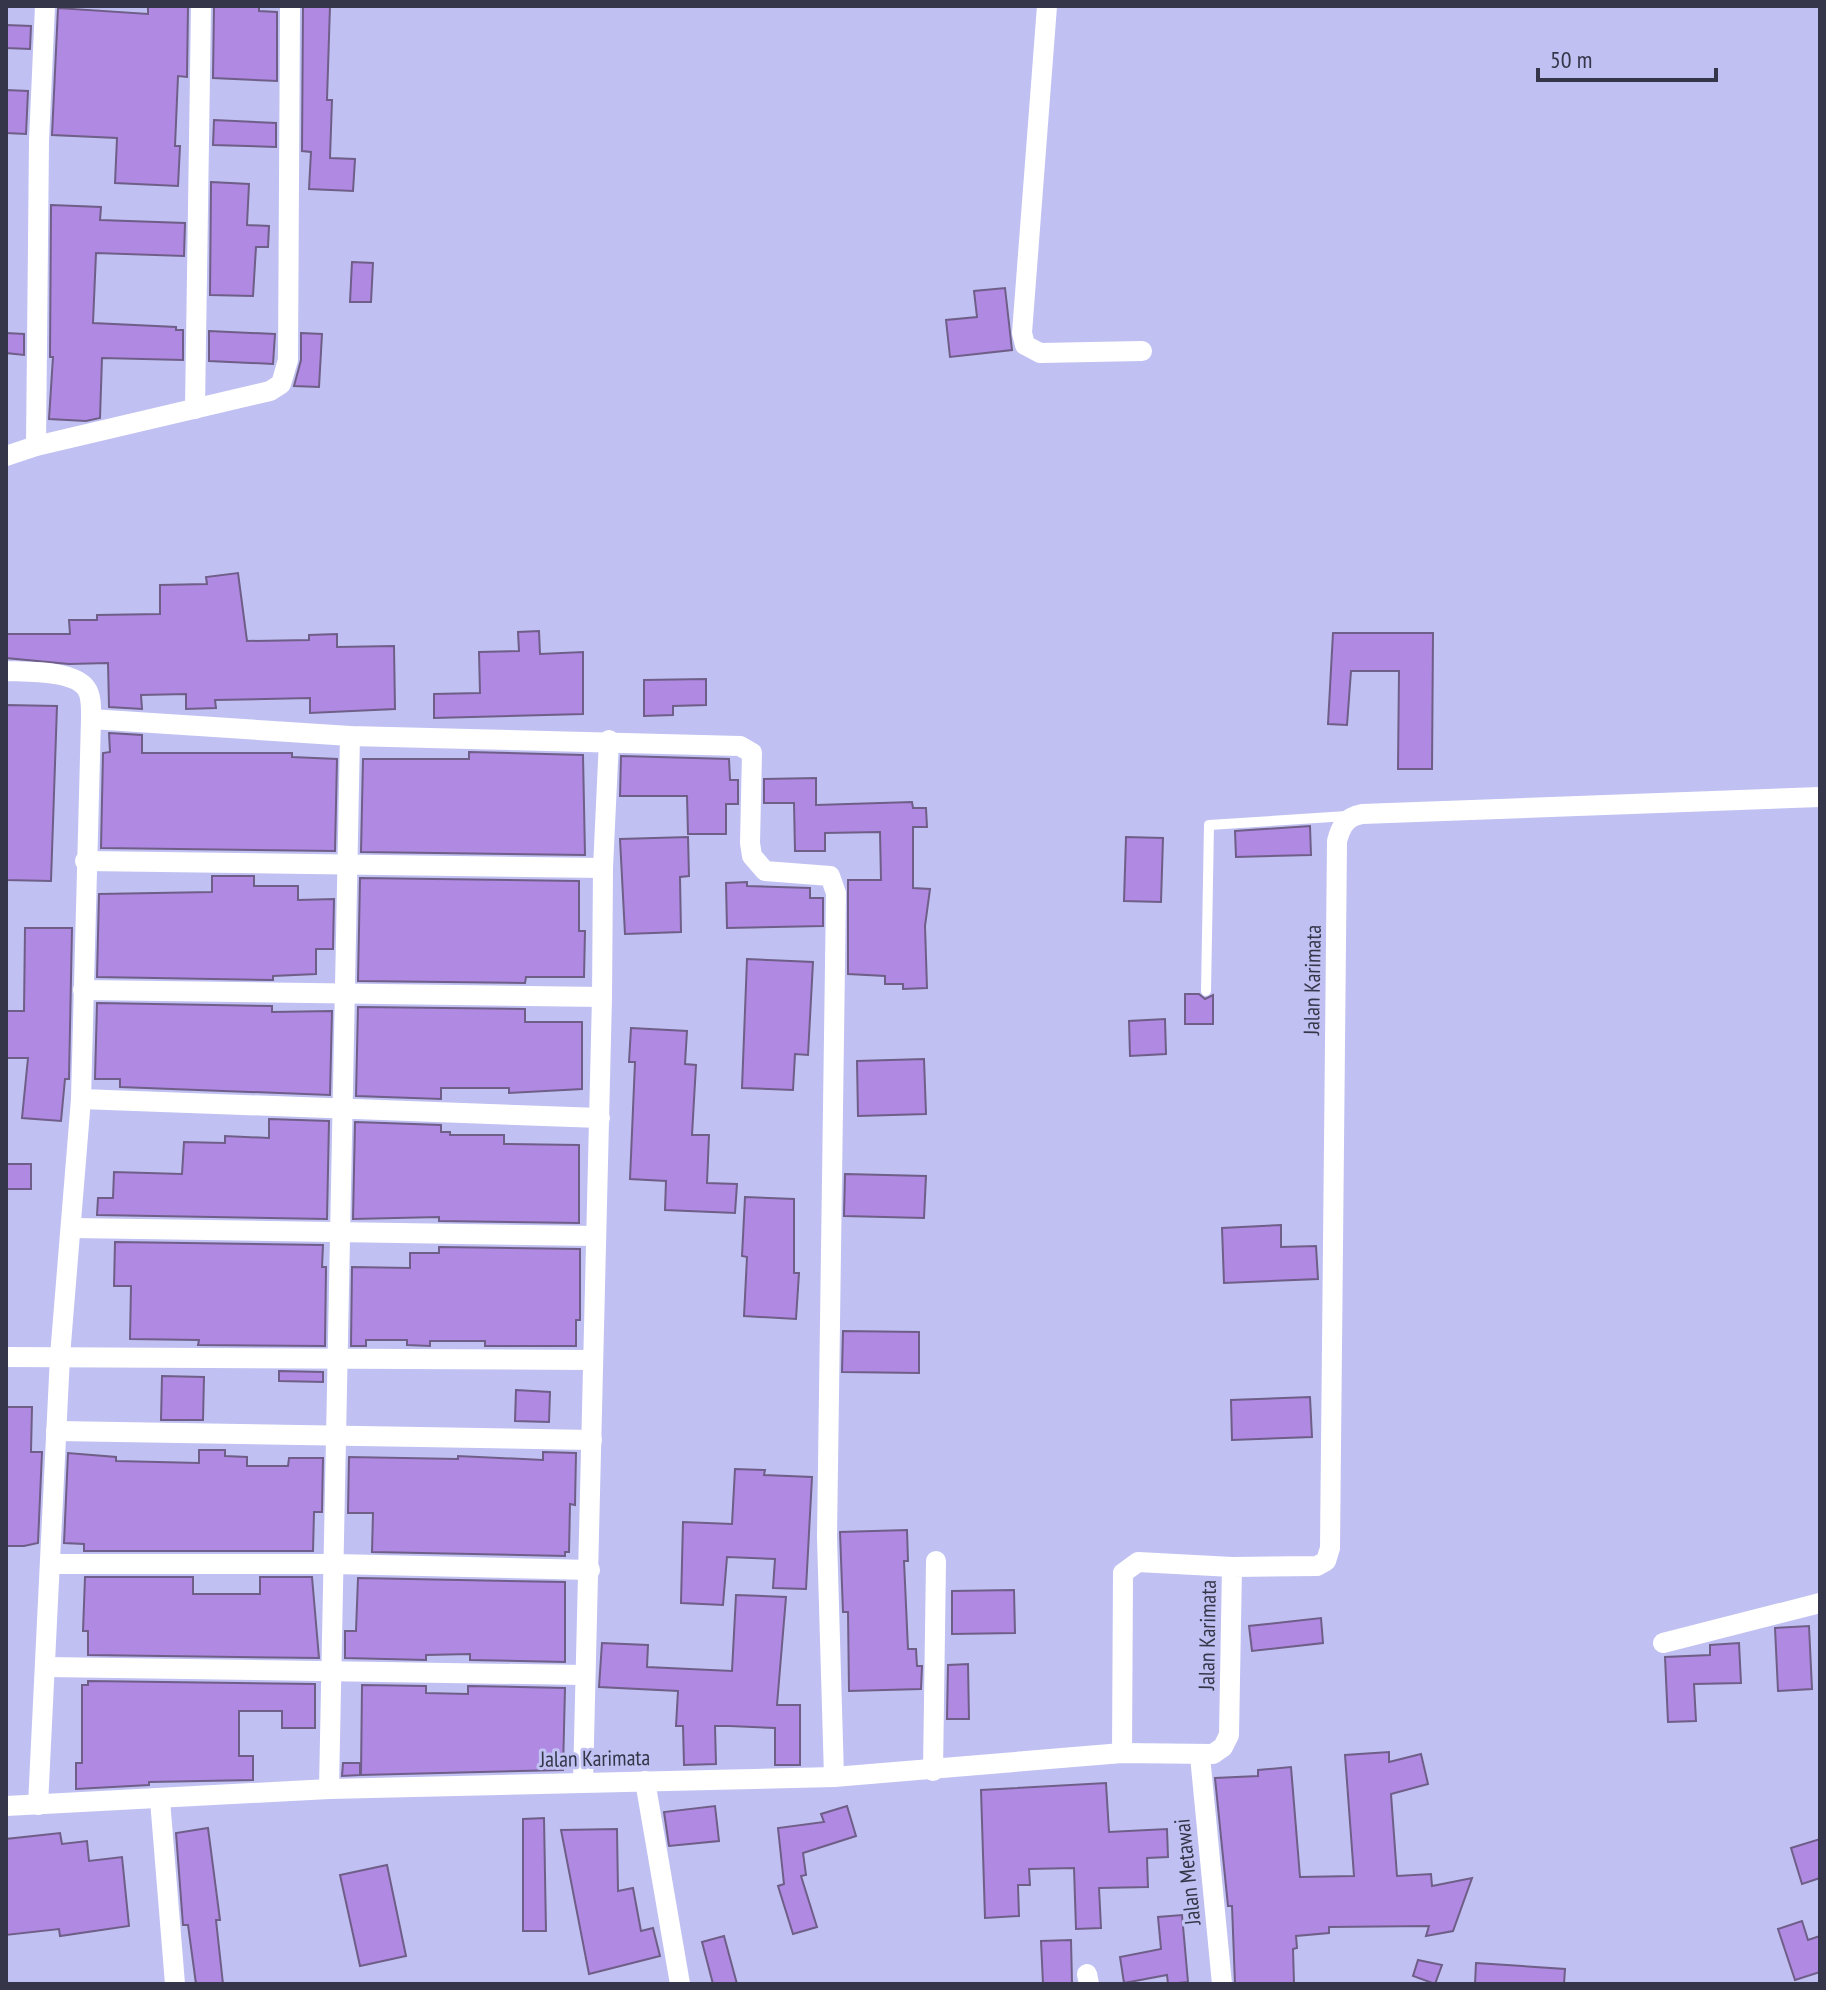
<svg xmlns="http://www.w3.org/2000/svg" width="1826" height="1990" font-family="'PT Sans Narrow',sans-serif">
  <rect width="100%" height="100%" fill="#c0c1f2"/>
  <g fill="#b089e2" stroke="#6f5e88" stroke-width="2">
    <path d="M148,6H188L187,77L178,76L175,146H180L178,186L115,183L117,138L52,135L58,8L148,14Z"/>
    <path d="M214,6H259V11L277,12V81L213,78Z"/>
    <path d="M303,6H330L327,100H332L330,158L355,159L353,191L309,189L311,152L302,151Z"/>
    <path d="M6,25L31,26L30,49L6,48Z"/>
    <path d="M6,90L28,91L26,134L6,133Z"/>
    <path d="M214,120L276,123V147L213,145Z"/>
    <path d="M211,182L249,184L247,225L269,226L268,247H256L253,296L210,295Z"/>
    <path d="M51,205L101,207L100,220L185,223L184,256L96,253L93,323L176,327V330H183V360L102,358L100,418L86,421L49,419L53,357H50Z"/>
    <path d="M352,262L373,263L371,302H350Z"/>
    <path d="M1005,288L1012,350L950,357L946,320L977,317L974,291Z"/>
    <path d="M209,331L275,334L273,364L209,361Z"/>
    <path d="M6,333L24,334V355L6,353Z"/>
    <path d="M301,333L322,334L319,387L294,386L301,360Z"/>
    <path d="M238,573L247,641L309,640V635L337,634V647L394,646L395,709L310,713V698L215,700L216,708L186,709V694L141,695L142,709L109,707L108,663L69,664L6,658V634H70L69,620H97V615L160,614V585L207,584L206,577Z"/>
    <path d="M539,631L540,654L583,652V714L434,718V694L480,693L479,652L519,651L518,632Z"/>
    <path d="M1333,633H1433L1432,769H1398L1399,671H1351L1347,725L1328,724Z"/>
    <path d="M706,679V705L673,706V715L644,716V680Z"/>
    <path d="M6,705L57,706L51,881L6,880Z"/>
    <path d="M109,733L142,735V753H292V757L337,759L335,851L101,848L103,753L110,752Z"/>
    <path d="M469,752L583,755L585,855L361,852L363,759H469Z"/>
    <path d="M621,756L729,759L730,780H738V804H726V834H688L687,796H620Z"/>
    <path d="M816,778V805L912,802L913,808H926L927,827H913V888L930,889L925,926L927,988L903,989V984H885V976L848,974V880H881L880,832L825,833V851H795L794,803H764V779Z"/>
    <path d="M1310,826L1311,855L1236,857L1235,831Z"/>
    <path d="M688,837L689,876L680,877L681,932L625,934L620,839Z"/>
    <path d="M1126,837L1163,838L1161,902L1124,901Z"/>
    <path d="M212,876H254V886H298V900L334,899L333,949H316V974L273,976V980L97,977L99,894L212,892Z"/>
    <path d="M360,878L579,881V931H585L584,977H526L525,983L358,981Z"/>
    <path d="M747,882V886L810,888V898H823V926L727,928L726,883Z"/>
    <path d="M25,928H72L69,1079H65L61,1121L22,1118L28,1058H6V1011H24Z"/>
    <path d="M747,959L813,962L808,1055L795,1054L793,1090L742,1088Z"/>
    <path d="M1185,994H1199L1205,999L1213,995V1024H1185Z"/>
    <path d="M97,1003L272,1006V1012L332,1011L330,1095L120,1087V1079H95Z"/>
    <path d="M358,1007L525,1009V1022H582V1089L509,1093V1088H441V1099L356,1096Z"/>
    <path d="M1165,1019L1166,1054L1130,1056L1129,1021Z"/>
    <path d="M631,1028L687,1031L685,1064L696,1065L692,1135H709L707,1183L737,1184L735,1213L665,1210L666,1181L630,1179L635,1062H629Z"/>
    <path d="M924,1059L926,1114L858,1116L857,1061Z"/>
    <path d="M269,1119L329,1121L327,1219L97,1215L98,1198H113L114,1172L182,1174L184,1142L225,1143V1136L269,1138Z"/>
    <path d="M355,1122L441,1125V1132H450V1135H504V1144L579,1145V1223L439,1221V1217L353,1219Z"/>
    <rect x="6" y="1164" width="25" height="25"/>
    <path d="M845,1174L926,1176L924,1218L844,1216Z"/>
    <path d="M745,1197L794,1199V1273H799L796,1319L744,1316L747,1257L742,1256Z"/>
    <path d="M1281,1225V1247L1316,1246L1318,1279L1224,1283L1222,1228Z"/>
    <path d="M115,1242L323,1245L322,1267H326L325,1346L198,1345L199,1340L130,1339L131,1286H114Z"/>
    <path d="M439,1247L580,1249V1320H576V1346H485V1341H430V1346L407,1345V1340H366V1346H351L352,1267L410,1268V1253H439Z"/>
    <path d="M843,1331L919,1332V1373L842,1372Z"/>
    <path d="M279,1371L323,1372V1382L279,1381Z"/>
    <path d="M162,1376L204,1377L203,1420H161Z"/>
    <path d="M516,1390L550,1392L549,1422L515,1421Z"/>
    <path d="M1310,1397L1312,1437L1232,1440L1231,1400Z"/>
    <path d="M6,1407H32L31,1452H42L38,1543L24,1546H6Z"/>
    <path d="M199,1450H225V1456L247,1457V1466H288L289,1458H323L322,1512H314L313,1551H84V1544L64,1543L68,1453L116,1457V1461L199,1463Z"/>
    <path d="M543,1452L576,1453L575,1505L570,1504L569,1552H565V1556L372,1552L373,1513H348L349,1457L458,1459V1456L543,1460Z"/>
    <path d="M735,1469L765,1470L764,1475L812,1477L806,1589L773,1588L775,1559L727,1557L723,1605L681,1603L683,1522L732,1524Z"/>
    <path d="M907,1530L908,1561H904L908,1649H916L917,1666H922L921,1689L849,1691L848,1612H843L840,1532Z"/>
    <path d="M85,1577H193V1594H260V1577H312L319,1658L88,1655V1631H83Z"/>
    <path d="M358,1578L565,1582V1662L470,1660V1654L426,1655V1660L345,1658V1631H356Z"/>
    <path d="M1014,1590L1015,1633L952,1634V1591Z"/>
    <path d="M736,1595L786,1597L777,1705H800V1765H775V1728L729,1726H715L716,1764L684,1765L683,1726H676L678,1691L599,1687L602,1643L648,1645L647,1667L732,1671Z"/>
    <path d="M1321,1618L1323,1643L1252,1651L1249,1626Z"/>
    <path d="M1809,1626L1812,1689L1778,1691L1775,1628Z"/>
    <path d="M1739,1643L1741,1683L1694,1684L1696,1721L1668,1722L1665,1657L1710,1655V1645Z"/>
    <path d="M968,1664L969,1719H947L948,1665Z"/>
    <path d="M88,1681L315,1684V1728H282V1711H239V1756H253V1780L149,1782V1785L76,1789V1763H82V1685H88Z"/>
    <path d="M362,1685L426,1686V1693L468,1694V1686L565,1688L563,1770L361,1775Z"/>
    <path d="M1389,1752V1762L1421,1754L1428,1784L1391,1794L1397,1876L1431,1874L1432,1886L1472,1878L1453,1931L1426,1936L1429,1926L1329,1927V1933L1296,1936L1297,1948L1293,1949L1294,1984H1235L1232,1906H1228L1215,1778L1258,1776V1770L1291,1767L1300,1877L1354,1876L1345,1755Z"/>
    <path d="M343,1763H360V1775L342,1776Z"/>
    <path d="M1106,1783L1109,1832L1167,1829L1168,1857L1147,1858L1148,1887L1099,1888L1101,1928L1076,1929L1074,1868L1029,1869L1030,1885H1018L1019,1916L985,1918L981,1790Z"/>
    <path d="M715,1806L719,1841L669,1846L664,1812Z"/>
    <path d="M847,1806L856,1836L803,1853L806,1875L801,1876L817,1927L793,1934L778,1886L784,1884L778,1828L824,1822L821,1814Z"/>
    <path d="M544,1818L546,1931H523V1819Z"/>
    <path d="M208,1828L220,1920H216L223,1984H196L188,1925H183L176,1833Z"/>
    <path d="M617,1829L618,1891L633,1888L641,1931L653,1928L660,1956L589,1974L561,1830Z"/>
    <path d="M60,1833L62,1844L87,1841L89,1861L122,1857L129,1926L60,1936L59,1929L6,1935V1839Z"/>
    <path d="M1820,1839V1878L1802,1884L1791,1848Z"/>
    <path d="M387,1865L406,1956L360,1966L340,1875Z"/>
    <path d="M1182,1915L1188,1982L1168,1984L1167,1975L1124,1983L1120,1957L1161,1949L1158,1917Z"/>
    <path d="M1802,1921L1808,1940L1820,1936V1972L1795,1980L1778,1929Z"/>
    <path d="M724,1936L737,1984H713L702,1942Z"/>
    <path d="M1071,1940L1072,1983L1043,1984L1041,1941Z"/>
    <path d="M1418,1960L1442,1965L1435,1984L1413,1976Z"/>
    <path d="M1476,1963L1565,1969L1564,1984H1475Z"/>
  </g>
  <g fill="none" stroke-linecap="round" stroke-linejoin="round">
    <path stroke="#fff" stroke-width="10" d="M1206,991L1209,825L1347,816"/>
    <g stroke="#fff" stroke-width="20">
      <path d="M1047,6L1022,333L1025,345L1040,353L1142,351"/>
      <path d="M195,409L201,6"/>
      <path d="M36,446L39,141L45,6"/>
      <path d="M6,456L36,446L270,391L281,384L288,360L290,6"/>
      <path d="M6,671C26,672 73,670 86,688C92,696 91,709 91,719L81,1099L60,1356L38,1805"/>
      <path d="M91,719L350,736L740,746L752,753L750,843L752,856L765,871L830,876L836,893L827,1537L834,1777"/>
      <path d="M85,861L603,868"/>
      <path d="M83,990L602,997L603,868L609,740"/>
      <path d="M81,1099L600,1118"/>
      <path d="M73,1228L596,1236"/>
      <path d="M6,1357L593,1360"/>
      <path d="M56,1431L592,1440"/>
      <path d="M52,1564H335L590,1570"/>
      <path d="M1663,1643L1820,1603"/>
      <path d="M47,1667L584,1675"/>
      <path d="M1122,1753L1123,1573L1138,1562L1232,1567"/>
      <path d="M1200,1756L1222,1984"/>
      <path d="M933,1771L936,1561"/>
      <path d="M645,1781L680,1984"/>
      <path d="M583,1782L602,997"/>
      <path d="M329,1789L350,736"/>
      <path d="M160,1800L175,1984"/>
      <path d="M6,1806L329,1789L834,1777L1122,1753L1213,1754L1223,1747L1229,1735L1232,1567L1317,1566L1326,1561L1330,1548L1337,841C1341,826 1346,817 1362,814L1820,797"/>
      <path d="M1087,1974L1089,1984"/>
    </g>
  </g>
  <g text-anchor="middle" stroke-width="6" stroke-linejoin="round" paint-order="stroke">
    <g font-size="22" fill="#353649" stroke="#c0c1f2">
      <text transform="translate(1312 980) rotate(-89)" y="8">Jalan Karimata</text>
      <text transform="translate(1207 1635) rotate(-89)" y="8">Jalan Karimata</text>
      <text transform="translate(595 1758) rotate(-1)" y="8">Jalan Karimata</text>
      <text transform="translate(1187 1872) rotate(-96)" y="8">Jalan Metawai</text>
    </g>
  </g>
  <rect width="1826" height="1990" fill="none" stroke="#353649" stroke-width="16"/>
  <path d="M1538 68v12h178v-12" fill="none" stroke="#353649" stroke-width="4"/>
  <text x="1550" y="68" font-size="24" fill="#353649" stroke="#c0c1f2" stroke-width="6" paint-order="stroke">50 m</text>
</svg>
